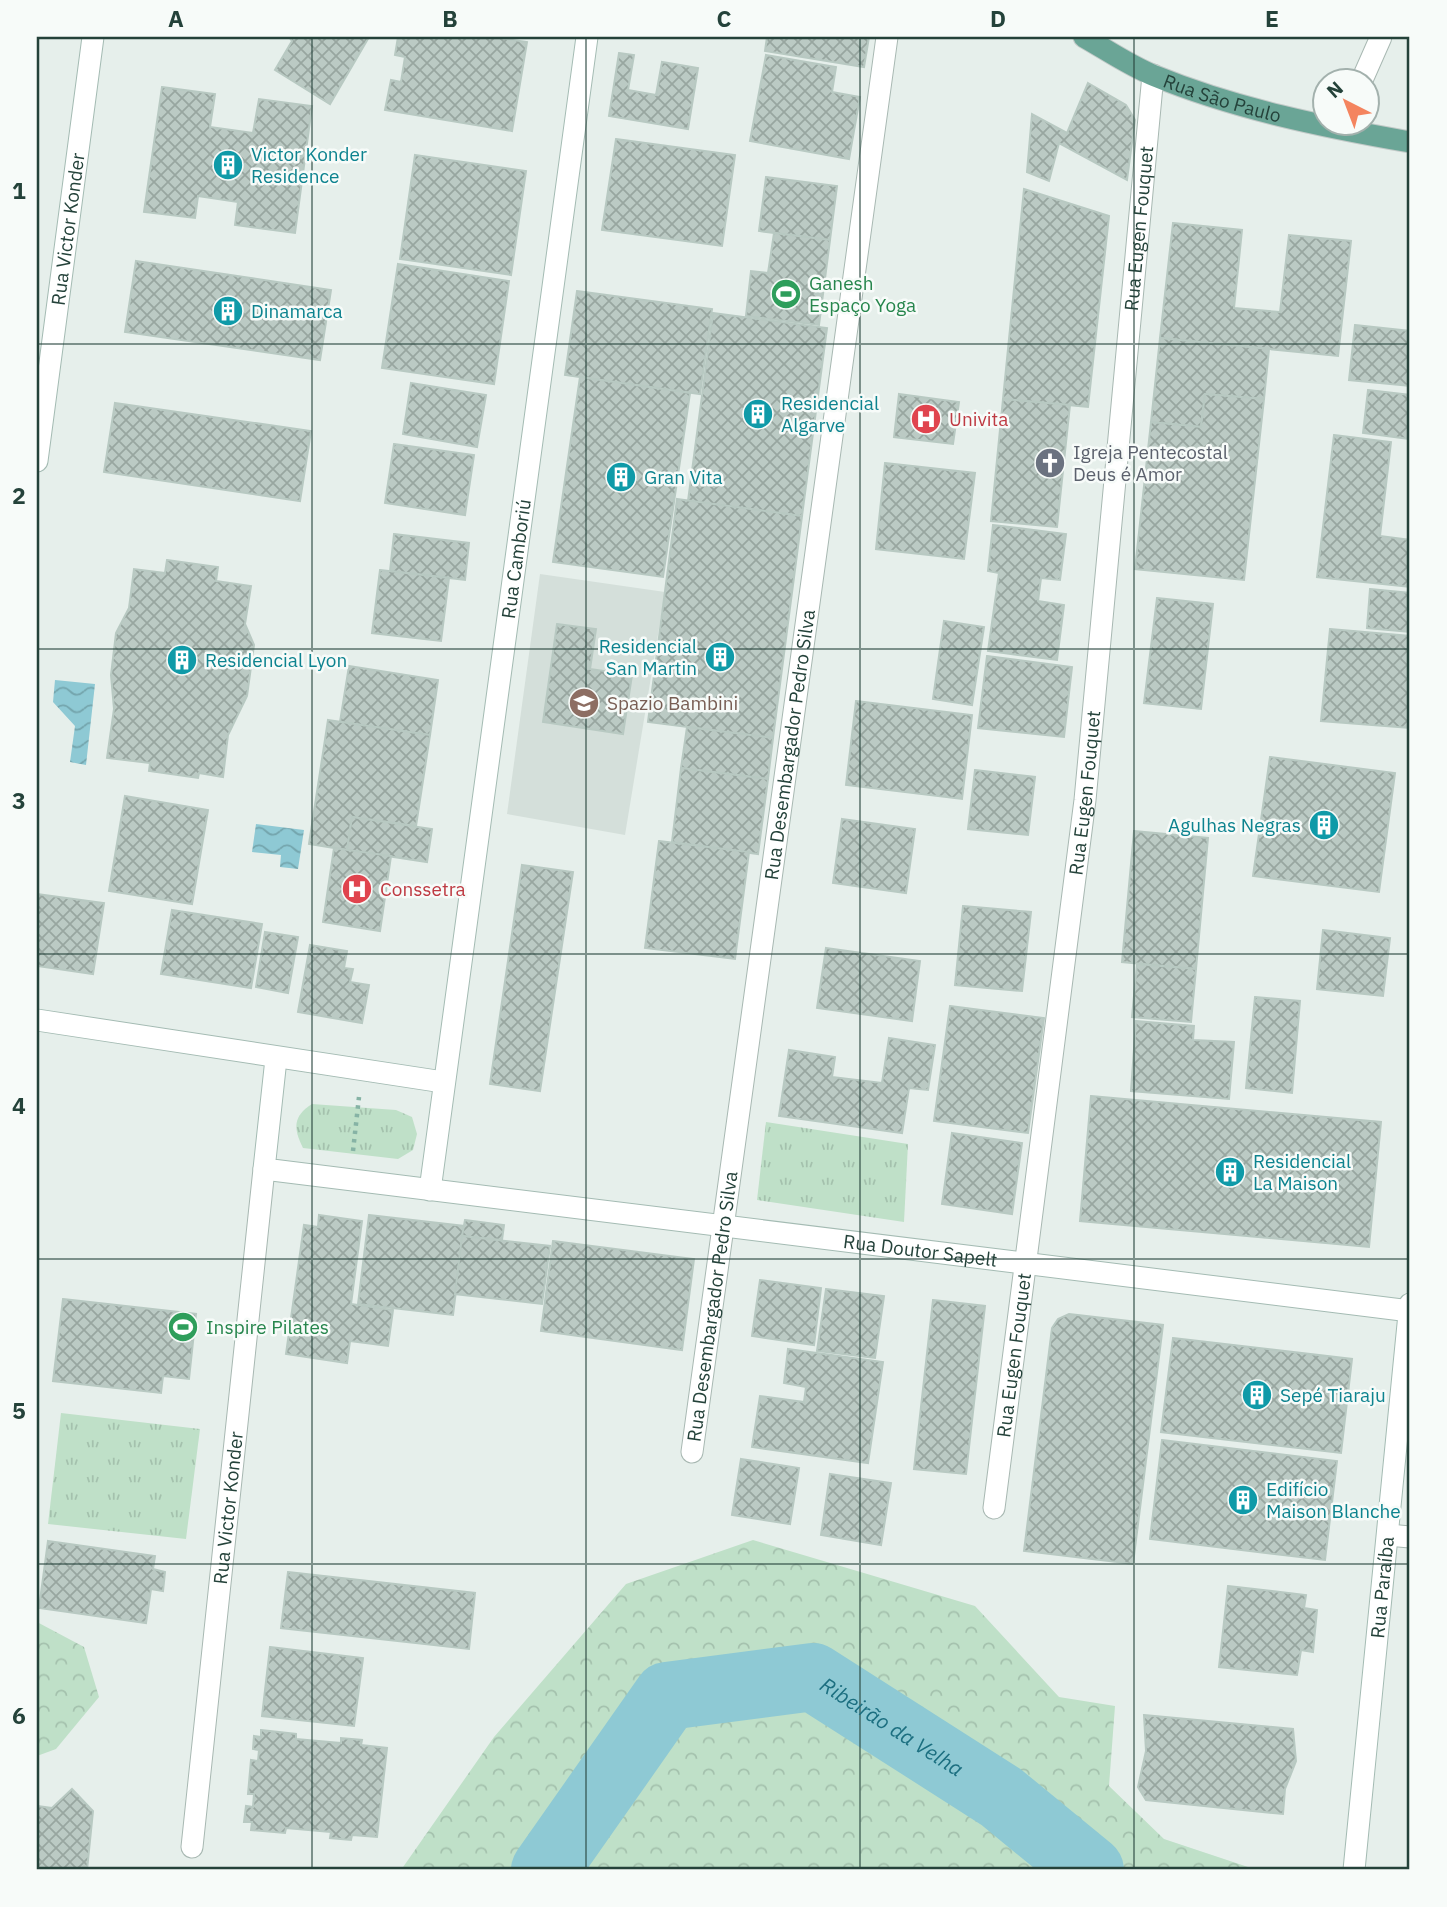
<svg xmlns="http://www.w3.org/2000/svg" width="1447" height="1907" font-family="'IBM Plex Sans',sans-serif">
  <defs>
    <pattern id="grass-tufts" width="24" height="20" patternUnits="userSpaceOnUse" patternTransform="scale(1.75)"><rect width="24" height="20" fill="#bfe0c8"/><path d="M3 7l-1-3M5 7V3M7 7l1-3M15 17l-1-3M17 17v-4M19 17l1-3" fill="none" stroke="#a4c1ad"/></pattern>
    <pattern id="forest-crowns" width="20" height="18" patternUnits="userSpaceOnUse" patternTransform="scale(1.75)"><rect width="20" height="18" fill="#bfe0c8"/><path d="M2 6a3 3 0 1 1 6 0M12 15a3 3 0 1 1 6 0" fill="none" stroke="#a4c1ad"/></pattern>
    <pattern id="water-waves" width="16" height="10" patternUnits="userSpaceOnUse" patternTransform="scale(1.75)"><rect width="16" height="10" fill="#8ec9d4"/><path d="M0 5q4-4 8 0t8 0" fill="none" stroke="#74a5ad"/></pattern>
    <pattern id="building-cross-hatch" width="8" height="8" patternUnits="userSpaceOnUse" patternTransform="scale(1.75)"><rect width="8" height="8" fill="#bbcac4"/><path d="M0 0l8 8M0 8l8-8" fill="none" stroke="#98a6a0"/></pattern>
  </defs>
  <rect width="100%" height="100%" fill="#e6efeb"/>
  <path fill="#d4dfda" d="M540,574L665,592L625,835L507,814Z"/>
  <g fill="url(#grass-tufts)">
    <path d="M312,1104L396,1110L412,1117L417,1134L413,1150L398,1159L303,1148C293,1128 293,1116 312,1104Z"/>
    <path d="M766,1122L908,1144L904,1222L757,1200Z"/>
    <path d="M61,1413L200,1429L186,1539L48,1524Z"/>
  </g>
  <g fill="url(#forest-crowns)">
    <path d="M753,1540L975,1606L1059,1697L1115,1706L1109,1786L1164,1839L1257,1870H401L494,1737L626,1584Z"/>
    <path d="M37,1622L84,1647L99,1697L56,1749L37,1756Z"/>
  </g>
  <g fill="url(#water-waves)">
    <path d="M55,680L95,684L86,765L70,762L75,726L53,702Z"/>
    <path d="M256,824L304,830L298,869L280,867L281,855L252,852Z"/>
  </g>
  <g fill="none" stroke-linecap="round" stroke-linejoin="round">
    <path stroke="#8ec9d4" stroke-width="68" id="s1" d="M545,1870L667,1696L813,1677L1001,1797L1090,1870"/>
  </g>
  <g fill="url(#building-cross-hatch)" stroke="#b8c9c2" stroke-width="2">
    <path d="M289,37H369L330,104L275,70L292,41Z"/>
    <path d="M398,37H493L527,42L512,131L385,110L391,80L401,82L405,57L395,55Z"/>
    <path d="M767,37H869L864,67L765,51Z"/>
    <path d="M619,53L634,55L628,90L656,95L662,62L698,68L688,129L609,116Z"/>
    <path d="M766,55L836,67L832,92L860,97L849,159L750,141Z"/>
    <path d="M1088,83L1126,105L1135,120L1127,180L1059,143L1049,181L1027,172L1032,114L1067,133Z"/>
    <path d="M162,87L215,94L210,127L253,133L259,99L312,106L295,233L235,225L238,202L198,196L195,218L144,212Z"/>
    <path d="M616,139L735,155L722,246L602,230Z"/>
    <path d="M415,155L526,171L511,275L400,259Z"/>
    <path d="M766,177L837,186L830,240L759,231Z"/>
    <path d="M1024,189L1109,216L1088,407L1003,399Z"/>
    <path d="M1173,223L1242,230L1234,308L1280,312L1289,235L1351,241L1338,356L1160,338Z"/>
    <path d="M774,233L830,240L819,325L746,316L751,271L768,273Z"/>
    <path d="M136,261L331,290L320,360L125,332Z"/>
    <path d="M398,264L509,281L494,384L382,368Z"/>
    <path d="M577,291L712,309L700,394L565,375Z"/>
    <path d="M713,313L827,328L802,516L688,501Z"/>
    <path d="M1355,325L1410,331V386L1349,380Z"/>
    <path d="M1160,338L1269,349L1264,399L1205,394L1201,427L1151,422Z"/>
    <path d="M580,377L690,393L663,577L553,562Z"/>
    <path d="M411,383L486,395L477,447L403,434Z"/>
    <path d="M1368,390L1410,395V439L1363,433Z"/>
    <path d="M899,394L959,402L953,444L894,437Z"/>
    <path d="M1205,394L1264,399L1244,580L1135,569L1151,422L1201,427Z"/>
    <path d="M1003,399L1070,405L1057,527L991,521Z"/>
    <path d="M115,403L311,431L300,501L104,472Z"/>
    <path d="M1334,435L1391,442L1380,536L1410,540V587L1317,577Z"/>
    <path d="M394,444L474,455L465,515L385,503Z"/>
    <path d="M885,463L975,473L964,559L876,549Z"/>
    <path d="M677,499L802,516L773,738L648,722Z"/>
    <path d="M993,525L1066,534L1060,580L1041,578L1038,601L1064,605L1057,660L988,651L999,573L988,571Z"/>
    <path d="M394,534L469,543L465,580L390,571Z"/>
    <path d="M167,560L218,567L216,581L251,586L245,624L254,645L247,696L228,735L223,777L199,773L198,778L149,771L150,763L107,758L114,709L111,675L116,633L129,608L134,569L165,573Z"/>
    <path d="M380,570L449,578L441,641L372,633Z"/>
    <path d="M1370,589L1410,593V632L1367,628Z"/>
    <path d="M1157,598L1213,604L1201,709L1144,703Z"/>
    <path d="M944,621L984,627L972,705L933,699Z"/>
    <path d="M557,624L596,629L590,669L632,675L623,734L543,722Z"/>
    <path d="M1330,629L1410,636V728L1321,721Z"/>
    <path d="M987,656L1072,667L1064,737L978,728Z"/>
    <path d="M349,666L438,680L430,735L340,722Z"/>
    <path d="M856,701L972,715L962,799L846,785Z"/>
    <path d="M328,720L430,735L416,826L352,817L347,850L309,844Z"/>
    <path d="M687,727L773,738L768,779L681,768Z"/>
    <path d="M1270,757L1395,773L1379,892L1253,876Z"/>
    <path d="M681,768L768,779L758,854L672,842Z"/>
    <path d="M975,770L1035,777L1028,835L968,829Z"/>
    <path d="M125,796L208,810L192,904L109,891Z"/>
    <path d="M352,817L432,829L427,862L347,850Z"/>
    <path d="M842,819L915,829L906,893L833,883Z"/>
    <path d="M1134,831L1208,838L1196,969L1122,962Z"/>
    <path d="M659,841L749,852L735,959L645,948Z"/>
    <path d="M334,848L391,856L380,931L323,922Z"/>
    <path d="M522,865L573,872L540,1091L490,1084Z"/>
    <path d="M37,894L104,903L93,974L37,966Z"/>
    <path d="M963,906L1031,912L1022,991L955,985Z"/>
    <path d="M172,910L262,924L251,988L161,974Z"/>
    <path d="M1323,930L1390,938L1383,996L1317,989Z"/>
    <path d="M265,932L298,937L288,993L256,987Z"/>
    <path d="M310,945L347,951L344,968L353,969L350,982L369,985L362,1023L298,1012Z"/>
    <path d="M826,948L920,961L912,1021L817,1008Z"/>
    <path d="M1137,964L1196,969L1191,1022L1132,1017Z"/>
    <path d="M1255,997L1300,1001L1292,1093L1246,1088Z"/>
    <path d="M950,1006L1044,1018L1028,1133L934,1121Z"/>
    <path d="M1136,1021L1194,1026L1193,1040L1234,1042L1229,1099L1131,1091Z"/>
    <path d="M889,1038L935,1045L928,1090L909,1088L902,1133L779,1116L789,1050L835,1057L832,1077L882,1083Z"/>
    <path d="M1091,1096L1381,1122L1369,1247L1080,1221Z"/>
    <path d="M952,1133L1022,1143L1012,1214L942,1204Z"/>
    <path d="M319,1215L362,1221L351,1304L393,1310L388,1346L350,1341L347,1363L286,1354L304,1225L318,1227Z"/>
    <path d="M369,1215L464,1226L453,1315L358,1304Z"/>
    <path d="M465,1220L504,1225L502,1240L462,1236Z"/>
    <path d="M462,1236L550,1246L542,1304L455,1294Z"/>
    <path d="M553,1241L694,1259L682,1350L541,1331Z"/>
    <path d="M760,1280L821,1288L814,1345L752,1336Z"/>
    <path d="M826,1289L884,1296L875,1358L817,1351Z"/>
    <path d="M63,1299L196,1314L189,1379L163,1376L161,1393L53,1381Z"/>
    <path d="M933,1300L985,1306L966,1474L914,1469Z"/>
    <path d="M1069,1314L1163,1325L1133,1564L1024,1551L1052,1328L1058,1319Z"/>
    <path d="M1173,1338L1352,1359L1341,1453L1161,1432Z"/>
    <path d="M788,1349L883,1362L868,1463L752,1447L760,1396L804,1402L806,1387L784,1383Z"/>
    <path d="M1162,1440L1337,1461L1325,1560L1150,1539Z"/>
    <path d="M741,1459L799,1468L790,1524L732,1515Z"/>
    <path d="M830,1474L891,1483L881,1545L821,1535Z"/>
    <path d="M48,1541L155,1556L153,1569L165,1572L163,1591L151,1589L146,1623L39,1608Z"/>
    <path d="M288,1572L475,1593L469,1649L281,1628Z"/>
    <path d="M1228,1586L1306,1595L1304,1608L1317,1610L1313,1652L1301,1650L1297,1675L1219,1667Z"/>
    <path d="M270,1647L363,1658L354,1726L262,1716Z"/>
    <path d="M1144,1715L1293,1729L1296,1761L1285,1789L1283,1814L1146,1800L1138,1787L1146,1751Z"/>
    <path d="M261,1730L296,1734V1739L341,1743V1738L362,1740L361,1745L387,1748L377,1837L352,1835L351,1840L330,1838L331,1832L286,1828L285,1833L251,1830L252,1822H244L246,1806L253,1807L254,1794H248L251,1760L258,1761L259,1750L253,1749L254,1736L261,1737Z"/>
    <path d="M72,1789L93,1811L87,1870H37V1806L52,1808Z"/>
  </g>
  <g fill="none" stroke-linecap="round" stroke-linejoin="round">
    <g stroke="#a8b8b2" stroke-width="23">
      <g id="street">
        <path d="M1362,80L1381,37"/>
        <path id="s2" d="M692,1452L887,37"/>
        <path id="s3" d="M994,1508L1085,800L1153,75"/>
        <path d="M1388,1535L1410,1537"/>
        <path id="s4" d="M192,1847L264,1169"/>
      </g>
    </g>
    <g stroke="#a4bbb3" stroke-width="23">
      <g id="secondary">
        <path id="s5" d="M37,461L93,37"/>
        <path d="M37,1020L443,1082"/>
        <path id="s6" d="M276,1059L264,1169L1410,1311"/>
        <path id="s7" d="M430,1190L587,37"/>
        <path id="s8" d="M1354,1870L1410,1304"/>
      </g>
    </g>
    <g stroke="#c2cac8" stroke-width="23">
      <g id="primary">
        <path id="s9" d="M1084,37C1107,50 1130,66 1155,76C1236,109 1324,127 1410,142"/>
      </g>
    </g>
    <path stroke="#86b3a5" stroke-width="4.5" stroke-dasharray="3.5 5" stroke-linecap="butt" d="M353,1151L359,1097"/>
    <use href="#street" stroke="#fff" stroke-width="21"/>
    <use href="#secondary" stroke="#fff" stroke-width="21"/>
    <use href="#primary" stroke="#6aa596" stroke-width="21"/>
  </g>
  <path fill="none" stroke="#24423a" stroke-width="2" stroke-opacity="0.55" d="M312,37V1870M586,37V1870M860,37V1870M1134,37V1870M37,344H1410M37,649H1410M37,954H1410M37,1259H1410M37,1564H1410"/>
  <defs>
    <g id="building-disc" transform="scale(1.575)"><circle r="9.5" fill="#0f9aa8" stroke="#f7fbf9"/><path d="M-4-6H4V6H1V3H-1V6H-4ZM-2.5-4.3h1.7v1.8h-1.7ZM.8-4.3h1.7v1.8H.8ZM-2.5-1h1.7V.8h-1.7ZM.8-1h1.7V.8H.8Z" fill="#fff"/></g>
    <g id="stadium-disc" transform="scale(1.575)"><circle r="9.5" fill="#2e9e5b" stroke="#f7fbf9"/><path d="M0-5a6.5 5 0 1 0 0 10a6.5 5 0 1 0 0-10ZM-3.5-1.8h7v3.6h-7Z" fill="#fff"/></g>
    <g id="hospital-disc" transform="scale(1.575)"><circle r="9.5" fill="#e0444e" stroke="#f7fbf9"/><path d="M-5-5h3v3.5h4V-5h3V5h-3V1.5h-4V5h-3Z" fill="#fff"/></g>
    <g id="church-disc" transform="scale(1.575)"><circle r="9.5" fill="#6b7280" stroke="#f7fbf9"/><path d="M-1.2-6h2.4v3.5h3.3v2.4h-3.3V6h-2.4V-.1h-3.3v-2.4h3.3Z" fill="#fff"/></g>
    <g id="school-disc" transform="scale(1.575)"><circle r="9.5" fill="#8d6e63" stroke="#f7fbf9"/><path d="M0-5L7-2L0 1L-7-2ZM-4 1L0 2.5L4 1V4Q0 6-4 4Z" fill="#fff"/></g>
  </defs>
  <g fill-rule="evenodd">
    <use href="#building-disc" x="228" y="165"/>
    <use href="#stadium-disc" x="786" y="294"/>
    <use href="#building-disc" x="228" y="311"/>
    <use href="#building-disc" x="758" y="414"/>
    <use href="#hospital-disc" x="926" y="419"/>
    <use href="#church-disc" x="1050" y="463"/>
    <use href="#building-disc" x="621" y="477"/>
    <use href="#building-disc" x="720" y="657"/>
    <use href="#building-disc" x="182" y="660"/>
    <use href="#school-disc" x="584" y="703"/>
    <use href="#building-disc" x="1324" y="825"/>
    <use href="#hospital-disc" x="357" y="889"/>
    <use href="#building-disc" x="1230" y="1172"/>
    <use href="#stadium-disc" x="183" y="1327"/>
    <use href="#building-disc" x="1257" y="1395"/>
    <use href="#building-disc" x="1243" y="1500"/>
  </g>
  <g text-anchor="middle" stroke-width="5" stroke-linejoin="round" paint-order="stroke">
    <g font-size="19" fill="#24423a" stroke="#f7fbf9">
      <text dy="7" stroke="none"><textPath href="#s9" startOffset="152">Rua São Paulo</textPath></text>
      <text dy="7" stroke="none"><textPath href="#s5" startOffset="234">Rua Victor Konder</textPath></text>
      <text dy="7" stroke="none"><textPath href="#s3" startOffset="1288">Rua Eugen Fouquet</textPath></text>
      <text dy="7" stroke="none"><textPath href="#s7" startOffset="637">Rua Camboriú</textPath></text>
      <text dy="7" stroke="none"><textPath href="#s2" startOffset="714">Rua Desembargador Pedro Silva</textPath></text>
      <text dy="7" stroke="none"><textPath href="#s3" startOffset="721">Rua Eugen Fouquet</textPath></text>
      <text dy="7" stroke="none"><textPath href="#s6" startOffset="772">Rua Doutor Sapelt</textPath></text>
      <text dy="7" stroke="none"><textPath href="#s2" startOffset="147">Rua Desembargador Pedro Silva</textPath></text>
      <text dy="7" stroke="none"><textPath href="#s3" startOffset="154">Rua Eugen Fouquet</textPath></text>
      <text dy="7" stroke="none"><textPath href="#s4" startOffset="341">Rua Victor Konder</textPath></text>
      <text dy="7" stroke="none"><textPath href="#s8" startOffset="284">Rua Paraíba</textPath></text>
    </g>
    <g font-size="19" fill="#0d838f" stroke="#f7fbf9" text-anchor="start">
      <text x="251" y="161">Victor Konder<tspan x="251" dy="22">Residence</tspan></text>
      <text x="251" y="318">Dinamarca</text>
      <text x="781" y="410">Residencial<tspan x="781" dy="22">Algarve</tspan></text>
      <text x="644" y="484">Gran Vita</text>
      <text x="697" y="653" text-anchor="end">Residencial<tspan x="697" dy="22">San Martin</tspan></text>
      <text x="205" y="667">Residencial Lyon</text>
      <text x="1301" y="832" text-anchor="end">Agulhas Negras</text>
      <text x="1253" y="1168">Residencial<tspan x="1253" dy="22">La Maison</tspan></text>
      <text x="1280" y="1402">Sepé Tiaraju</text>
      <text x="1266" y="1496">Edifício<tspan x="1266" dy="22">Maison Blanche</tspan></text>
    </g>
    <g font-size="19" fill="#27864d" stroke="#f7fbf9" text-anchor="start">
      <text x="809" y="290">Ganesh<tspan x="809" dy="22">Espaço Yoga</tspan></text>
      <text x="206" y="1334">Inspire Pilates</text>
    </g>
    <g font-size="19" fill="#be3a42" stroke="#f7fbf9" text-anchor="start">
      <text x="949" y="426">Univita</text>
      <text x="380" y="896">Conssetra</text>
    </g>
    <g font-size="19" fill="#5b616d" stroke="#f7fbf9" text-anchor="start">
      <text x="1073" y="459">Igreja Pentecostal<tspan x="1073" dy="22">Deus é Amor</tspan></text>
    </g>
    <g font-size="19" fill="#785e54" stroke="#f7fbf9" text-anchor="start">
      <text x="607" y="710">Spazio Bambini</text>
    </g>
    <g font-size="21" font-style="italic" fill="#1c6f80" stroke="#f7fbf9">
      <text dy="7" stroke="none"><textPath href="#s1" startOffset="453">Ribeirão da Velha</textPath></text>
    </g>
  </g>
  <rect width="1447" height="1907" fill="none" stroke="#f7fbf9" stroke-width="77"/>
  <g transform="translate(1346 102) rotate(318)"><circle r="33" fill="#f7fbf9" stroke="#a3b1ad" stroke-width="2"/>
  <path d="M0-5L12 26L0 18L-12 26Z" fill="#f4845f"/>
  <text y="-10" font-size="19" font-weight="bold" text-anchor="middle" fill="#24423a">N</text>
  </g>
  <rect x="38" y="38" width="1370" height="1830" fill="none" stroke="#24423a" stroke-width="2.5"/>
  <g font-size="23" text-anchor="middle" font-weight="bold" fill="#24423a">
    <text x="176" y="27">A</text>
    <text x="450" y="27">B</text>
    <text x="724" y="27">C</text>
    <text x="998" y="27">D</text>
    <text x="1272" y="27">E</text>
    <text x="19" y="199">1</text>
    <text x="19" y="504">2</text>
    <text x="19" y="809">3</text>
    <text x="19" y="1114">4</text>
    <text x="19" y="1419">5</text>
    <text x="19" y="1724">6</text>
  </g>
</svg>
